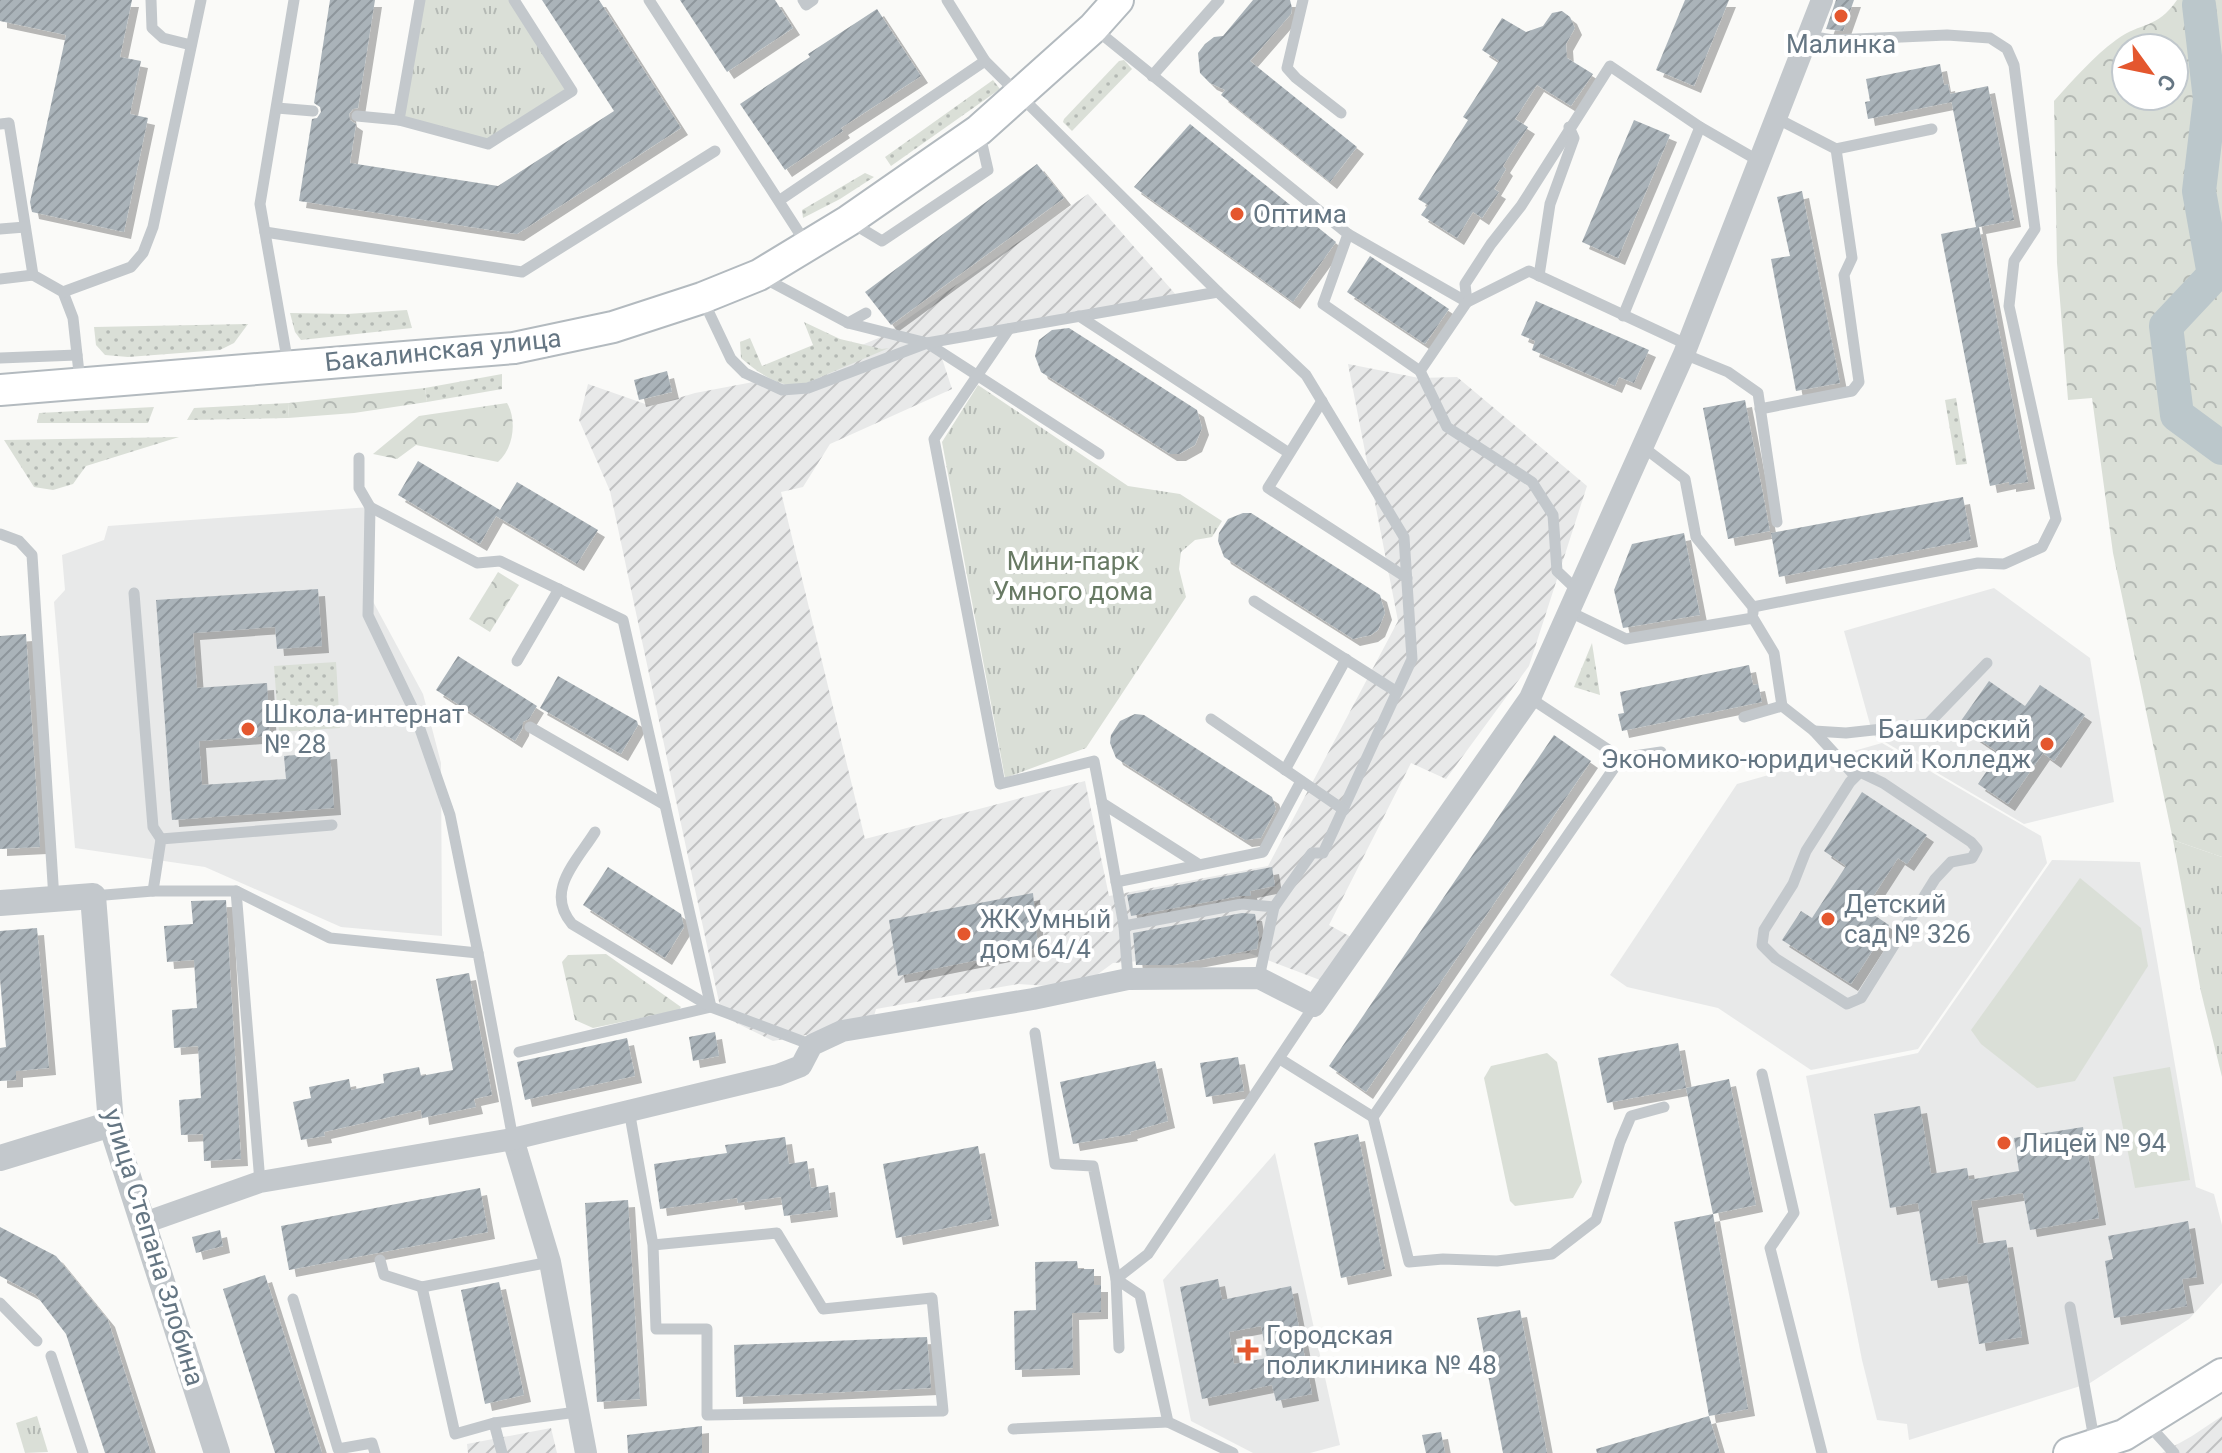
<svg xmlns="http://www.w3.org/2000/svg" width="2222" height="1453" font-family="Roboto,sans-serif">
  <defs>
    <pattern id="industrial-furrows" width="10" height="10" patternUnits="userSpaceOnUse" patternTransform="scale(2)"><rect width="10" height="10" fill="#e8e9e9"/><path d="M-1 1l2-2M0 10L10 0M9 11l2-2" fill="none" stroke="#c0c1c2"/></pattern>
    <pattern id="grass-dots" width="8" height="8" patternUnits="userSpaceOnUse" patternTransform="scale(2)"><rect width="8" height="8" fill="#dadfd7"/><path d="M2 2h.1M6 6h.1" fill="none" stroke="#b4b9b4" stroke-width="1.8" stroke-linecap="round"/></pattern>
    <pattern id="forest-crowns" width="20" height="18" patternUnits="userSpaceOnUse" patternTransform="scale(2)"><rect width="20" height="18" fill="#dadfd7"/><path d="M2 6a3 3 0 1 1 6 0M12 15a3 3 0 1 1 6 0" fill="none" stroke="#b4b9b4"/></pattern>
    <pattern id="park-tufts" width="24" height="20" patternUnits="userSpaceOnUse" patternTransform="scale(2)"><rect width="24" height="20" fill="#dadfd7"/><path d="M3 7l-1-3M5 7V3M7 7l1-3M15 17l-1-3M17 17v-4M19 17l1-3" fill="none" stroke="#b4b9b4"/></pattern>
    <pattern id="building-hatch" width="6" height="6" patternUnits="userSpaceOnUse" patternTransform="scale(2)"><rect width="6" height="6" fill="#aab3b9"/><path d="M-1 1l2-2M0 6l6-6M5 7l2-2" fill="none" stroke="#8e969c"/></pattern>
    <filter id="shadow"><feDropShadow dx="7" dy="7" stdDeviation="0" flood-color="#0004"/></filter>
  </defs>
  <rect width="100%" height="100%" fill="#fafaf8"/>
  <g fill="#e8e9e9">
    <path d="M370,507V596L423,694L441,763L442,936L341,927L205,867L75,848L54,602L65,590L62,555L104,540L108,526Z"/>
    <path d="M1994,588L2090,658L2114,802L2024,824L1873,735L1844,631Z"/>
    <path d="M1882,743L2041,836L2047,863L1918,1049L1811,1070L1718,1008L1627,987L1610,975L1737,784Z"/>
    <path d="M2052,860L2140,862L2196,1187L2214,1194L2222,1225V1283L2189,1319L2090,1383L1909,1440L1907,1424L1877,1420L1862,1360L1806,1076L1918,1053Z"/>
    <path d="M1275,1153L1340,1445L1310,1453H1253L1191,1421L1163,1280Z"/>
  </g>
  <g fill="url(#industrial-furrows)">
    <path d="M1088,194L1177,296L936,340L952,389L830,444L803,487L781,492L865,839L1085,781L1109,896L1268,866L1398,621L1348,364L1419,378L1457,377L1587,486L1529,666L1446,779L1411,763L1329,925L1351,937L1320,980L1249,953L1113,963L1079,988L1018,984L876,1009L872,1023L773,1041L722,1016L610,491L579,420L588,384L651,406L695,393L790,375L881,337Z"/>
    <path d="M2222,1416V1453H2162L2192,1436Z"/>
    <path d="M551,1428L557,1453H468L467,1444Z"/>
  </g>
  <g fill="url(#grass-dots)">
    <path d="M1124,60L1132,69L1072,131L1063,122L1064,119L1119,61Z"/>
    <path d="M993,80L1000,89L891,166L885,157Z"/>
    <path d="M865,173L874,177L840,199L803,218L802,210Z"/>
    <path d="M407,310L412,328L301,340L295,332L290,313L347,314Z"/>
    <path d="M804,322L840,339L882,349L889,348L797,387C774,383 758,373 741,358L740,342L750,338L762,366L813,345Z"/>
    <path d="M248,324L234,343L220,350L128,357L105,355L96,345L94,327Z"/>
    <path d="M502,374V389L427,402L425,388Z"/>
    <path d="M1956,398L1967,464L1956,465L1945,400Z"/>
    <path d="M289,403L288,418L187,420L194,408Z"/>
    <path d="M154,407L148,423H37L39,413Z"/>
    <path d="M179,437L86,466L73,484L53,490L34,487L4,440Z"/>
    <path d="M1592,643L1600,695L1574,687Z"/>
    <path d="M336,662L340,728L279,732L274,666Z"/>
  </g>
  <g fill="url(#forest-crowns)" fill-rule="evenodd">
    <path d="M2177,0H2222V857L2173,840L2113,553L2092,398L2068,400L2057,263L2054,101C2074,79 2093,57 2116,40C2142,21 2156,30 2177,0ZM2126,48H2174V96H2126Z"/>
    <path d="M425,388L427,402L354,413L288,418L289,403Z"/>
    <path d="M507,403C517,420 514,448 498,462L416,445L397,459L373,454L419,416Z"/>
    <path d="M498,572L519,585L490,632L469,619Z"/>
    <path d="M606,954L681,1007L679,1010L593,1028L575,1020L562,962L568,955Z"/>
  </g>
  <g fill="url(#park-tufts)">
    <path d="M423,0H510L566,89L487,139L402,121Z"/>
    <path d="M978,385L1128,486L1180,494L1222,521L1212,537L1195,540L1181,552L1179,569L1186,597L1086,748L1005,778L942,442Z"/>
    <path d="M2173,840L2222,857V1077L2201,992Z"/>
    <path d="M37,1416L48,1452L25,1453L16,1423Z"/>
  </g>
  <g fill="#dadfd7">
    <path d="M2080,878L2141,928L2148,966L2075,1081L2037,1088L1981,1044L1971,1030Z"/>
    <path d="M1547,1053L1557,1062L1582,1182L1573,1198L1515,1206L1510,1201L1484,1078L1491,1066Z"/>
    <path d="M2170,1067L2190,1180L2135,1188L2113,1077Z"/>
  </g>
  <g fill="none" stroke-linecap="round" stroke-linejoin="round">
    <path stroke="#bbc7cb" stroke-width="34" d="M2199,5L2210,99L2199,191L2214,275L2166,326L2177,415L2222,448"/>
  </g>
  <g fill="url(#building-hatch)" fill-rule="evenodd" filter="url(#shadow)">
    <path d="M0,0H132L120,57L141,61L130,114L148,118L124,232L32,212L30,202L66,35L0,21Z"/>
    <path d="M330,0H375L358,108L353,109L349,114L350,120L356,124L350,163L498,186L614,111L542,0H599L681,128L517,234L299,201L312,119L317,118L321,112L320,107L314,103Z"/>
    <path d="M680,0H775L793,28L727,72Z"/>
    <path d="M1253,0H1290L1292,8L1291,14L1250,61L1357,147L1330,182L1221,95L1225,90L1210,83L1200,73L1198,53L1205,44L1214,37L1223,36Z"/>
    <path d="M1685,0H1729L1694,86L1656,70Z"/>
    <path d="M1836,0H1854L1843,31L1826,29Z"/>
    <path d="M877,9L921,76L841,128L843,131L785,170L740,104L810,57L808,54Z"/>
    <path d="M1562,11L1570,17L1575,28L1566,44L1567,58L1593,74L1571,106L1537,85L1515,119L1528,127L1503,166L1506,169L1494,189L1499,192L1482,218L1473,212L1457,238L1421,215L1428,205L1418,199L1468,120L1463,117L1499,61L1482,50L1502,18L1526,32L1543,26L1552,13Z"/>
    <path d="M1940,64L1944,85L1948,84L1952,102L1868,119L1865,102L1870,101L1866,79Z"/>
    <path d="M1988,86L2014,220L1979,227L2028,482L2009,485V482L1990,486L1941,234L1976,227L1950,94Z"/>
    <path d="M1634,120L1670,135L1618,258L1582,242Z"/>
    <path d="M1190,124L1336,242L1293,302L1134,187Z"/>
    <path d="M1037,164L1064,198L891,325L865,292Z"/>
    <path d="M1802,191L1840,383L1796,391L1771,259L1790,256L1777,197Z"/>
    <path d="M1370,256L1449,309L1425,344L1347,292Z"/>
    <path d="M1536,301L1649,350L1634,383L1619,377L1615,386L1532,350L1535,341L1521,335Z"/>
    <path d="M1069,328L1197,410L1202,428L1195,445L1179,454H1170L1041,372L1035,356L1039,340L1052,330Z"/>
    <path d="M667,371L672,392L639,400L634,380Z"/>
    <path d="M1745,400L1770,531L1728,539L1703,408Z"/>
    <path d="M418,461L500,510L517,482L598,530L577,564L496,516L480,544L398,495Z"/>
    <path d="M1963,497L1971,540L1779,577L1771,533Z"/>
    <path d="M1243,513H1251L1380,595L1385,613L1378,630L1371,635L1353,639L1224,557L1218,541L1219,533L1228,519Z"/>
    <path d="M1684,533L1700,615L1623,628L1614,590L1632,544Z"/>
    <path d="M318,589L322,646L277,649L275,627L193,633L197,688L267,683L270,736L199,741L202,785L286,779L284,756L330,752L334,808L172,820L156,600Z"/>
    <path d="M26,634L40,847L0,849V636Z"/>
    <path d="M458,656L537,706L529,719L523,722L522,729L515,741L436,690Z"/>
    <path d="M1749,665L1753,685L1758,684L1762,702L1622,731L1618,714L1624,713L1620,692Z"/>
    <path d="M558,676L637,721L638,725L621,754L540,708Z"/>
    <path d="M1989,681L2025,706L2040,685L2085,715L2054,761L2043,753L2008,804L1978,784L1999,753L1958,725Z"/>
    <path d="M1135,714L1144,715L1272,797L1276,809L1261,838L1245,840L1116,758L1110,743L1111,735L1120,721Z"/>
    <path d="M1554,735L1591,761L1366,1092L1329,1066Z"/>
    <path d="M1862,792L1927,835L1907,864L1898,858L1865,909L1889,925L1851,984L1782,940L1801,911L1812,918L1846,866L1824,851Z"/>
    <path d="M608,867L681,914L684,927L665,958L583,905Z"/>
    <path d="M1272,867L1275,886L1250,891L1251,896H1240L1131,916L1127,895Z"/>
    <path d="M1033,893L1038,948L898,976L889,920Z"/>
    <path d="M226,900L241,1159L204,1161L203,1134L181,1135L179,1100L201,1098L198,1046L174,1048L172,1010L197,1008L194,960L167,962L164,926L193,924L191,901Z"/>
    <path d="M1242,913L1255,914L1259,937L1257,949L1173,965H1136L1133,933Z"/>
    <path d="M37,928L49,1068L16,1071V1080L0,1081V1048L6,1047L0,979V931Z"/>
    <path d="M469,973L492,1095L474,1099L476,1107L422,1118L421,1110L324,1132L325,1136L301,1140L293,1102L311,1098L309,1087L349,1079L351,1090L384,1083L383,1074L419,1067L421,1076L453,1070L436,979Z"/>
    <path d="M715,1032L719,1056L693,1061L689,1037Z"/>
    <path d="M627,1038L635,1076L525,1100L517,1062Z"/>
    <path d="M1678,1043L1686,1088L1607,1103L1598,1058Z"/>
    <path d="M1238,1057L1244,1091L1206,1097L1200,1063Z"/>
    <path d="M1155,1061L1168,1121L1130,1132L1131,1134L1073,1144L1060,1082Z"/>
    <path d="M1729,1079L1756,1205L1713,1214L1686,1088Z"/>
    <path d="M1920,1106L1931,1174L1967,1168L1969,1180L2019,1171L2014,1138L2083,1127L2099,1218L2030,1230L2023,1193L1971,1201L1978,1244L2006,1240L2022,1337L1979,1344L1967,1275L1931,1281L1918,1203L1890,1208L1874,1114Z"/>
    <path d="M1358,1134L1385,1269L1341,1278L1314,1143Z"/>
    <path d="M785,1137L789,1164L807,1161L811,1188L828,1185L831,1210L784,1216L781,1197L738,1203L737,1198L660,1209L654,1164L727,1153L725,1145Z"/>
    <path d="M978,1146L992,1219L896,1238L883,1164Z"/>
    <path d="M480,1188L488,1232L289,1270L281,1226Z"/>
    <path d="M628,1200L640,1399L597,1402L585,1203Z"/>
    <path d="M1713,1214L1748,1409L1709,1416L1674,1222Z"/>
    <path d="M2188,1221L2197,1277L2182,1279L2187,1306L2114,1318L2105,1261L2113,1259L2108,1236Z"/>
    <path d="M0,1227L56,1256L108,1320L151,1453H105L66,1334L36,1295L0,1276Z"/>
    <path d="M220,1230L223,1246L196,1253L192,1237Z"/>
    <path d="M1077,1261L1078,1269H1094V1285H1101V1312L1072,1313L1073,1368L1015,1370L1014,1311L1036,1310L1035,1262Z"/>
    <path d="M265,1275L322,1453H275L223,1289Z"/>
    <path d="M1218,1279L1222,1300L1291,1286L1312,1394L1276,1401L1272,1385L1202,1399L1180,1287ZM1261,1326L1267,1358L1234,1364L1229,1332Z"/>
    <path d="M499,1282L524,1395L485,1404L461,1290Z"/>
    <path d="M1520,1310L1547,1453H1503L1477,1318Z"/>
    <path d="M927,1337L931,1388L736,1397L734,1345Z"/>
    <path d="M1709,1416L1720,1453H1597L1596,1449Z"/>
    <path d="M702,1426V1453H628L627,1435Z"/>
    <path d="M1441,1432L1445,1453H1426L1422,1435Z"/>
  </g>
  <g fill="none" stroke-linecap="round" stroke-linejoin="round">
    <g stroke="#b3babf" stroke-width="34">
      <g id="secondary">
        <path d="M0,390L514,348L613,327L702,298L759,275L848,221L979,130L1093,28L1118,0"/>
        <path d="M2069,1453L2124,1435L2222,1374"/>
      </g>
    </g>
    <g stroke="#c3c8cc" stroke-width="11">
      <path d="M151,0L152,28L163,38L191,45"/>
      <path d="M420,0L399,120L488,144L572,91L514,0"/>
      <path d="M649,0L807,245"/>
      <path d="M803,0L806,5L813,0"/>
      <path d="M947,0L985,61L1218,292L1306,375L1404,537L1412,659L1323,853H1312L1274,907L1242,904L1124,926"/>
      <path d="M1303,0L1287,68L1296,78L1341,113"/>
      <path d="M1094,28L1348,234L1323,304L1420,371L1447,427L1532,482L1553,515L1557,571L1577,590"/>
      <path d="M1152,76L1219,0"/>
      <path d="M277,108L313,111"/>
      <path d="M357,116L399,120"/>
      <path d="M0,124L9,123L33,275L63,292L73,318L80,382"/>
      <path d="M1836,149L1932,129"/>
      <path d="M780,200L985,61"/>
      <path d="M852,223L882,241L988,170L979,131"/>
      <path d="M0,229L25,227"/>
      <path d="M265,232L522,272L715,151"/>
      <path d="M1348,234L1467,302L1465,284L1491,244L1521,206L1610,66L1700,127L1759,161"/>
      <path d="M1539,276L1550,204L1574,138L1569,127"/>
      <path d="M762,277L848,323L927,343L1099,454"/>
      <path d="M0,279L33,275"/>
      <path d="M63,292L131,267L143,253L153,227L201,0"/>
      <path d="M703,300L731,359L745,373L782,390L808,388L927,343L1218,292"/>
      <path d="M1079,316L1289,453"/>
      <path d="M1623,316L1700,127"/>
      <path d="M848,323L866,313"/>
      <path d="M1009,329L934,439L1000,784L1094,761L1102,803"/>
      <path d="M1684,354L1728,372L1758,393L1777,522"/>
      <path d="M0,358L77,355"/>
      <path d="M288,364L260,204L294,0"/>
      <path d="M1420,371L1467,302L1529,271L1688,345"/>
      <path d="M1322,401L1268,488L1407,578"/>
      <path d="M1760,409L1852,391L1859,382L1844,275L1852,258L1836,149L1776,118"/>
      <path d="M1643,447L1685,479L1696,537L1753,607V613"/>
      <path d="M359,458V488L370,507L368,615L413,709L450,815L478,953"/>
      <path d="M370,507L477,563L500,561L623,620L711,1007L519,1052"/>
      <path d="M0,534L19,541L32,555L54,899"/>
      <path d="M134,593L153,827L161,839"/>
      <path d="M1254,601L1397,692"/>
      <path d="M1753,607L1978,563L2004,564L2042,547L2056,519L2009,306L2014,261L2035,229L2014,65L2007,49L1990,38L1947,35L1833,40L1808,36"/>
      <path d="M1570,612L1626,639L1753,618L1774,653L1782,706L1744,717"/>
      <path d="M517,661L559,589"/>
      <path d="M1782,706L1814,731L1855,776"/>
      <path d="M1211,719L1344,810"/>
      <path d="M530,727L665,805"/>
      <path d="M1814,731L1846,733L1928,724L1987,663"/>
      <path d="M1621,758L1661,752"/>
      <path d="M1285,770L1346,659"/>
      <path d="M1860,772L1883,783L1971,842L1977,849L1972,858L1951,862L1935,879L1861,998L1847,1004L1775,958L1762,945L1764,930L1793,884L1806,851L1850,782Z"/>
      <path d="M595,832C577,861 544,891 572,924L711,1007L812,1045"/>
      <path d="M1116,882L1263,852L1301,781"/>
      <path d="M153,891L161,839L332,825"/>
      <path d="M236,891L260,1182"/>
      <path d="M93,896L153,891H236L330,938L478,953L513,1139"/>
      <path d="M1259,978L1274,907"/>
      <path d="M1128,979L1124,926L1102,803L1198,864"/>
      <path d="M1035,1033L1055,1164L1093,1166L1116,1279L1119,1348"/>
      <path d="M1280,1059L1373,1117L1621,758L1530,698"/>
      <path d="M1762,1074L1794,1213L1770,1248L1822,1453"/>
      <path d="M629,1110L653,1245L777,1233L823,1309L932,1298L943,1411L707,1415V1329H656L653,1245"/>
      <path d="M1373,1117L1409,1262L1443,1259L1497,1261L1552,1254L1596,1220L1620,1142L1631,1116L1664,1107"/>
      <path d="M380,1260L384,1275L422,1287"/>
      <path d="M550,1262L422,1287L455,1434L494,1423L577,1412"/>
      <path d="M293,1299L338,1449L372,1443L375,1453"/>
      <path d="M0,1303L37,1341"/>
      <path d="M2070,1307L2095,1444"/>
      <path d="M51,1356L83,1453"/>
      <path d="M2146,1422L2174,1453"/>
      <path d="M494,1423L502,1453"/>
      <path d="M1013,1429L1168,1422"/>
      <path d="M1233,1453L1168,1422L1140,1295L1116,1279L1148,1254L1314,1006"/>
    </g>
    <g stroke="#c3c8cc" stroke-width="22">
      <path d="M513,1139L550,1262L586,1453"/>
      <path d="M144,1223L260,1182L513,1139L778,1075L801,1066L812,1045L842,1031L1033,999L1128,979L1259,978L1314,1006L1530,698L1684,354L1822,0"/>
    </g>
    <g stroke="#c3c8cc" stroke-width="26">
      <path d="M0,903L93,896L111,1124L217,1453"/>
      <path d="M0,1158L111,1124"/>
    </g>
    <use href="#secondary" stroke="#fff" stroke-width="30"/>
  </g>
  <g fill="#e4572e" stroke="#fff" stroke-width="3">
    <circle cx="1841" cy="16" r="8"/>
    <circle cx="1237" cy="214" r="8"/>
    <circle cx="248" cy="729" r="8"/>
    <circle cx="2047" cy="744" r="8"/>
    <circle cx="1828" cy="919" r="8"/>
    <circle cx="964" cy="934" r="8"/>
    <circle cx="2004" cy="1143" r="8"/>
    <path d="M1244 1338h8v8h8v8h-8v8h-8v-8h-8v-8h8z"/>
  </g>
  <g text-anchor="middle" stroke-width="8" stroke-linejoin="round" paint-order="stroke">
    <g font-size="26" fill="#657683" stroke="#fff" text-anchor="start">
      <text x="1841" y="53" text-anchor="middle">Малинка</text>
      <text x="1253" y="223">Оптима</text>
      <text x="264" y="723">Школа-интернат<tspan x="264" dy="30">№ 28</tspan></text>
      <text x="2031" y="738" text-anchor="end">Башкирский<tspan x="2031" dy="30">Экономико-юридический Колледж</tspan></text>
      <text x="1844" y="913">Детский<tspan x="1844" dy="30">сад № 326</tspan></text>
      <text x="980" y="928">ЖК Умный<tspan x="980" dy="30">дом 64/4</tspan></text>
      <text x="2020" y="1152">Лицей № 94</text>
      <text x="1266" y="1344">Городская<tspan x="1266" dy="30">поликлиника № 48</tspan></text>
    </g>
    <g font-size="26" fill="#657683" stroke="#fff">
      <text transform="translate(443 350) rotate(-6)" y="9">Бакалинская улица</text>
      <text transform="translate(154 1247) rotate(73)" y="9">улица Степана Злобина</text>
    </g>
    <g font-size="26" fill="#687a64" stroke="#fff">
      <text x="1073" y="570">Мини-парк<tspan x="1073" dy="30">Умного дома</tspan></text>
    </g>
  </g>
  <g transform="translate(2150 72) rotate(123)"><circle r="38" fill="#ffffff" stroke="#c1c8cd" stroke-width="2"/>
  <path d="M0-6L14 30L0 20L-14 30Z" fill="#e4572e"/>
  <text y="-12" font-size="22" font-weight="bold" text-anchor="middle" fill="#657683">С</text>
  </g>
</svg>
